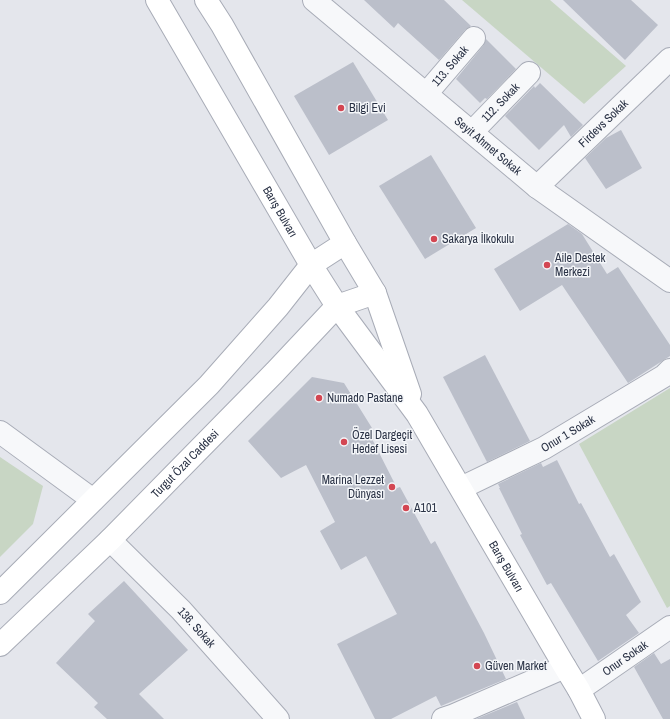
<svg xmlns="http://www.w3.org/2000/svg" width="670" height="719" font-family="'Archivo Narrow',sans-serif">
  <rect width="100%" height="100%" fill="#e4e6ec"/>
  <g fill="#c8d6c4">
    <path d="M462,0H550L626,66L584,104Z"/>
    <path d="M670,388V606L667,608L579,444Z"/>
    <path d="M0,457L43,486L33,524L0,557Z"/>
  </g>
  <g fill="#bbbfca">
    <path d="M364,0H444L471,26L465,30L439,60L398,23L394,28Z"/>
    <path d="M563,0H631L658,25L625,60Z"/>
    <path d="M486,39L516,69L487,99L485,98L480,103L456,79L483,46Z"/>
    <path d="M353,62L388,120L329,155L294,96Z"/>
    <path d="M540,83L583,125L571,137L564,125L539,150L505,116L534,86L535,88Z"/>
    <path d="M621,130L642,168L606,189L585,158L606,138Z"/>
    <path d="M431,155L476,228L425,259L379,186Z"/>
    <path d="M568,224L582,234L607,274L618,267L670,345V356L628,383L562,285L520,311L494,269Z"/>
    <path d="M485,355L530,441L487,462L443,377Z"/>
    <path d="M312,377L344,383L372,428L368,431L397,488L400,487L431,544L435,541L484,633L506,679L441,706L436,696L391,719H375L337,644L397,614L366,556L341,570L320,531L335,522L306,465L281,478L248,441Z"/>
    <path d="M557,460L579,504L581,503L610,557L614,554L641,602L626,615L639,633L598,661L551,583L547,585L520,535L522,534L499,488H500L498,484L541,463L543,467Z"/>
    <path d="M124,581L188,650L139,694L164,719H107L94,707L98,703L56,663L95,621L88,614Z"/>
    <path d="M654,653L661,664L670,659V719H663L634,667Z"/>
    <path d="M517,702L525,719H476Z"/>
  </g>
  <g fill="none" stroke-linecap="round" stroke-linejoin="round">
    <g stroke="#a8acb7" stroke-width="24">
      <g id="street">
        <path id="s1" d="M314,0L537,187L670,281"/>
        <path id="s2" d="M426,94L474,38"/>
        <path id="s3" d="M472,132L529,73"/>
        <path id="s4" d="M537,187L670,59"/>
        <path d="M0,432L93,500"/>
        <path id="s5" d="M461,488L544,448L664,376L670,370"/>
        <path id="s6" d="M110,540L181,610L278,719"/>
        <path id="s7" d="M579,690L670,627"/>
        <path d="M443,719L452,716L565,667"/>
      </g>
    </g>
    <g stroke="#a8acb7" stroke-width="24">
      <g id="secondary">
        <path id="s8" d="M157,0L311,265L337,306L417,414L565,667L579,690L594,719"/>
        <path d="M206,0L222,25L345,243L375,293L410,394"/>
        <path d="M0,593L209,385L278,307L311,265L345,243"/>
        <path id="s9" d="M0,645L110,540L275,372L337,306L375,293"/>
      </g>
    </g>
    <use href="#street" stroke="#f7f8fa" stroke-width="22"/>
    <use href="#secondary" stroke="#fff" stroke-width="22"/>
  </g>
  <g fill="#d34652" stroke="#f4f6f9" stroke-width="1.5">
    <circle cx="341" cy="108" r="4"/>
    <circle cx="434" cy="239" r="4"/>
    <circle cx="547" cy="265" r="4"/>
    <circle cx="319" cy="398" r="4"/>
    <circle cx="344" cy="442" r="4"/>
    <circle cx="392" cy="487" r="4"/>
    <circle cx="406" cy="508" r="4"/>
    <circle cx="477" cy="666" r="4"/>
  </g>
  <g text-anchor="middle" stroke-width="3" stroke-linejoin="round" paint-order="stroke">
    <g font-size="12" fill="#2a3245" stroke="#f4f6f9">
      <text dy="4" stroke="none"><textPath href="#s2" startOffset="37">113. Sokak</textPath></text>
      <text dy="4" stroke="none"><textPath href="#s3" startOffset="41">112. Sokak</textPath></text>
      <text dy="4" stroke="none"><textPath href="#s4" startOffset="92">Firdevs Sokak</textPath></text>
      <text dy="4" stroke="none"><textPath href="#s1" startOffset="227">Seyit Ahmet Sokak</textPath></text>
      <text dy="4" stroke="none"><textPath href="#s8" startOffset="245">Barış Bulvarı</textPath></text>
      <text dy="4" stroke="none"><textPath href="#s5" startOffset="120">Onur 1 Sokak</textPath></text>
      <text dy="4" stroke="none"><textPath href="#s9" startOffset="259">Turgut Özal Caddesi</textPath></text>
      <text dy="4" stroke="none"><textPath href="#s8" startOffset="666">Barış Bulvarı</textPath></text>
      <text dy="4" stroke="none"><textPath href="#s6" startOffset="123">136. Sokak</textPath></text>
      <text dy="4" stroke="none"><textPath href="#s7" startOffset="56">Onur Sokak</textPath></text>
    </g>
    <g font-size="12" fill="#2a3245" stroke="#f4f6f9" text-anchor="start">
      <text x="349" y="112">Bilgi Evi</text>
      <text x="442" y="243">Sakarya İlkokulu</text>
      <text x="555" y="262">Aile Destek<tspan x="555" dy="14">Merkezi</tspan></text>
      <text x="327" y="402">Numado Pastane</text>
      <text x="352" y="439">Özel Dargeçit<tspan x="352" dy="14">Hedef Lisesi</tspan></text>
      <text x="384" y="484" text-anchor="end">Marina Lezzet<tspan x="384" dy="14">Dünyası</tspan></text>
      <text x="414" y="512">A101</text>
      <text x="485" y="670">Güven Market</text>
    </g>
  </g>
</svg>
